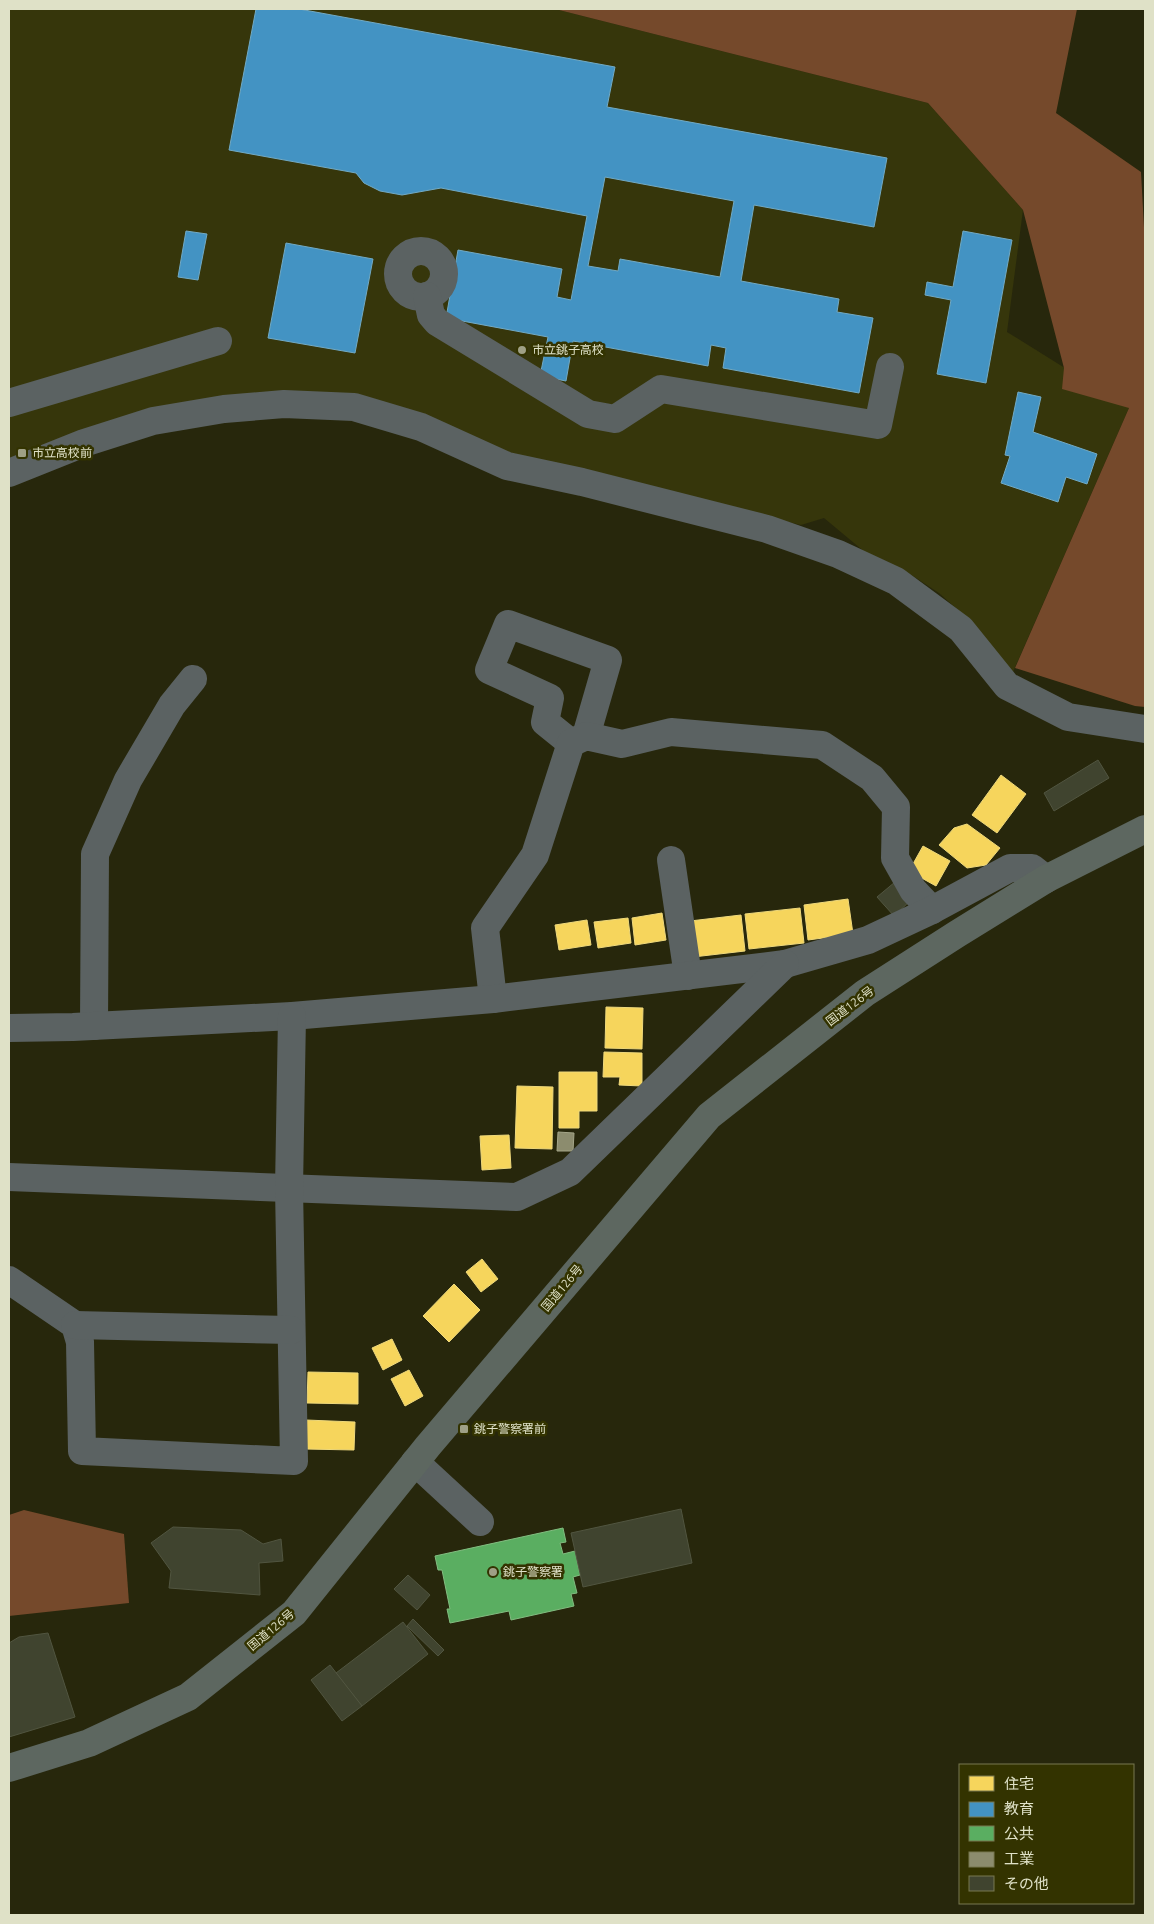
<svg xmlns="http://www.w3.org/2000/svg" width="1154" height="1924" font-family="Ubuntu,'Noto Sans JP',sans-serif">
  <rect width="100%" height="100%" fill="#27270c"/>
  <path fill="#36360b" d="M9,9H555L928,103L1023,210L1007,332L1129,408L1013,672L958,610L939,593L913,576L888,562L866,553L824,518L801,525L539,463L341,394L9,459Z"/>
  <g fill="#75492b">
    <path d="M555,9H1077L1056,113L1141,172L1145,246V707L1135,706L1015,668L1129,408L1062,389L1064,368L1023,210L928,103Z"/>
    <path d="M24,1510L124,1534L129,1603L9,1616V1515Z"/>
  </g>
  <g fill="#f6d55c" stroke="#efd97c">
    <path d="M1001,775L1026,794L997,833L972,815Z"/>
    <path d="M967,824L1000,848L986,865L967,868L939,845L954,828Z"/>
    <path d="M923,846L950,861L936,886L909,871Z"/>
    <path d="M848,899L853,934L808,940L804,905Z"/>
    <path d="M800,908L804,943L749,949L745,914Z"/>
    <path d="M662,913L666,940L635,945L632,918Z"/>
    <path d="M741,915L745,951L693,957L690,921Z"/>
    <path d="M628,918L631,943L598,948L594,922Z"/>
    <path d="M587,920L591,945L559,950L555,925Z"/>
    <path d="M606,1007L643,1008L642,1049L605,1048Z"/>
    <path d="M604,1052L642,1053V1086L619,1085L620,1077H603Z"/>
    <path d="M559,1072H597V1111H579V1128H559Z"/>
    <path d="M517,1086L553,1087L552,1149L515,1148Z"/>
    <path d="M509,1135L511,1168L482,1170L480,1136Z"/>
    <path d="M482,1259L498,1279L481,1292L466,1272Z"/>
    <path d="M454,1284L480,1310L449,1342L423,1316Z"/>
    <path d="M392,1339L402,1360L383,1370L372,1348Z"/>
    <path d="M409,1370L423,1396L405,1406L391,1379Z"/>
    <path d="M308,1372L358,1373V1404L307,1403Z"/>
    <path d="M306,1420L355,1422L354,1450L305,1449Z"/>
  </g>
  <g fill="#4393c3" stroke="#72aac4" fill-rule="evenodd">
    <path d="M256,9H299L615,67L607,107L887,158L874,227L754,205L741,281L839,299L837,312L873,318L859,393L723,368L726,348L711,345L708,366L573,341L566,381L540,376L548,337L446,318L458,250L562,269L557,297L571,300L587,216L441,188L402,195L380,191L364,183L356,173L229,150ZM605,177L734,201L720,277L620,259L618,271L588,266Z"/>
    <path d="M186,231L207,234L198,280L178,277Z"/>
    <path d="M963,231L1012,240L986,383L937,374L951,300L925,295L927,282L953,287Z"/>
    <path d="M286,243L373,259L355,353L268,338Z"/>
    <path d="M1018,392L1041,397L1033,432L1097,454L1087,484L1066,477L1058,502L1001,483L1010,456L1005,455Z"/>
  </g>
  <path fill="#5aae61" stroke="#82bd80" d="M563,1528L566,1542L560,1543L563,1554L575,1551L580,1575L573,1577L577,1593L571,1594L574,1606L511,1620L509,1611L450,1623L447,1609H450L442,1570H438L435,1556Z"/>
  <path fill="#8c8c6e" stroke="#a5a689" d="M558,1132L574,1133L573,1151H557Z"/>
  <g fill="#40442f" stroke="#515540">
    <path d="M1098,760L1109,778L1054,811L1044,793Z"/>
    <path d="M895,882L911,900L894,916L877,897Z"/>
    <path d="M681,1509L692,1563L583,1587L571,1533Z"/>
    <path d="M173,1527L241,1530L263,1544L281,1539L283,1561L259,1563L260,1595L169,1588L171,1571L151,1543Z"/>
    <path d="M408,1575L430,1595L417,1610L394,1589Z"/>
    <path d="M413,1619L444,1650L438,1656L407,1626Z"/>
    <path d="M403,1622L428,1654L362,1706L336,1673Z"/>
    <path d="M48,1633L75,1717L9,1737V1643L19,1637Z"/>
    <path d="M330,1665L362,1706L342,1721L311,1680Z"/>
  </g>
  <g fill="none" stroke-linecap="round" stroke-linejoin="round">
    <g stroke="#5b6262" stroke-width="28">
      <circle cx="421" cy="274" r="23"/>
      <path d="M427,296L431,315L437,322L588,414L615,419L661,389L878,425L890,367"/>
      <path d="M9,403L218,341"/>
      <path d="M9,473L84,443L153,421L224,409L284,404L354,407L421,427L507,466L582,482L767,529L838,554L896,581L961,629L1007,686L1068,717L1145,729"/>
      <path d="M571,743L545,722L550,698L489,670L508,624L608,660L586,736"/>
      <path d="M671,860L688,976"/>
      <path d="M493,999L485,928L535,855L571,743L586,736L622,744L671,732L822,745L872,778L896,807L895,858L913,890L932,910"/>
      <path d="M94,1026L95,854L128,780L172,705L193,679"/>
      <path d="M9,1028L73,1027L292,1016L493,999L785,964L868,940L932,910L1010,868H1032L1046,879"/>
      <path d="M9,1177L517,1197L570,1172L785,964"/>
      <path d="M9,1280L75,1325L80,1342L82,1451L294,1461L289,1188L292,1016"/>
      <path d="M75,1325L291,1330"/>
      <path d="M415,1462L480,1522"/>
    </g>
    <path stroke="#5d6760" stroke-width="28" d="M9,1768L89,1743L188,1697L294,1613L428,1446L709,1116L865,993L957,934L1046,879L1145,829"/>
  </g>
  <g fill="#9fa086" stroke="#330" stroke-width="2">
    <circle cx="522" cy="350" r="5"/>
    <rect x="17" y="448" width="10" height="10" rx="2.5"/>
    <rect x="459" y="1424" width="10" height="10" rx="2.5"/>
    <circle cx="493" cy="1572" r="5"/>
  </g>
  <g text-anchor="middle" stroke-width="5" stroke-linejoin="round" paint-order="stroke">
    <g font-size="12" fill="#dfe1c7" stroke="#330" text-anchor="start">
      <text x="532" y="354">市立銚子高校</text>
      <text x="32" y="457">市立高校前</text>
      <text x="474" y="1433">銚子警察署前</text>
      <text x="503" y="1576">銚子警察署</text>
    </g>
    <g font-size="12" fill="#dfe1c7" stroke="#330">
      <text transform="translate(850 1006) rotate(-37)" y="4">国道126号</text>
      <text transform="translate(562 1288) rotate(-50)" y="4">国道126号</text>
      <text transform="translate(271 1630) rotate(-40)" y="4">国道126号</text>
    </g>
  </g>
  <rect width="1154" height="1924" fill="none" stroke="#dfe1c7" stroke-width="20"/>
  <rect x="959" y="1764" width="175" height="140" fill="#333300" stroke="#787950"/>
  <rect x="969" y="1776" width="25" height="15" fill="#f6d55c" stroke="#787950"/>
  <text x="1004" y="1789" font-size="15" fill="#dfe1c7">住宅</text>
  <rect x="969" y="1802" width="25" height="15" fill="#4393c3" stroke="#787950"/>
  <text x="1004" y="1814" font-size="15" fill="#dfe1c7">教育</text>
  <rect x="969" y="1826" width="25" height="15" fill="#5aae61" stroke="#787950"/>
  <text x="1004" y="1839" font-size="15" fill="#dfe1c7">公共</text>
  <rect x="969" y="1852" width="25" height="15" fill="#8c8c6e" stroke="#787950"/>
  <text x="1004" y="1864" font-size="15" fill="#dfe1c7">工業</text>
  <rect x="969" y="1876" width="25" height="15" fill="#40442f" stroke="#787950"/>
  <text x="1004" y="1889" font-size="15" fill="#dfe1c7">その他</text>
</svg>
